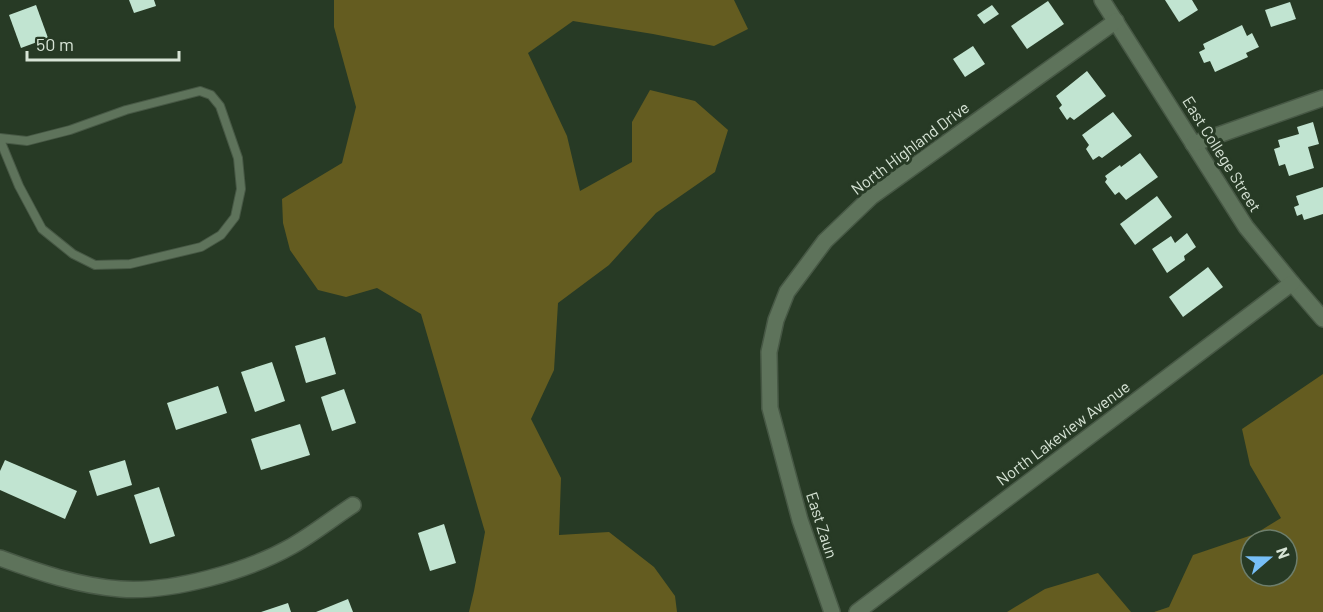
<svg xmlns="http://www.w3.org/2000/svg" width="1323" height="612" font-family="Barlow,sans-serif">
  <rect width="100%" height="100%" fill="#273a25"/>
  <g fill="#645c20" fill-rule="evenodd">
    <path d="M334,0H734L748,29L714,46L653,34L573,21L528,53L567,136L580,191L632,162V122L650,90L695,101L728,130L715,172L656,213L609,265L558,303L554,370L531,419L561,478L559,535L609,532L654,567L675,596L677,612H469L474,591L485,532L421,314L377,288L346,297L318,290L290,250L283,223L282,199L342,163L356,107L334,27Z"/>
    <path d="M1323,374V612H1154L1169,607L1193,555L1255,534L1281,518L1250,465L1242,429ZM1251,540H1287V576H1251Z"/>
    <path d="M1098,573L1131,612H1007L1045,589Z"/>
  </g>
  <g fill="#c1e4d1">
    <path d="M129,0H154L156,6L134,13Z"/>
    <path d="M1165,0H1192L1198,10L1179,22Z"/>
    <path d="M1048,1L1064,24L1027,49L1011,26Z"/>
    <path d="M1290,2L1296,19L1271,27L1265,10Z"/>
    <path d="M36,5L48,38L21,48L9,15Z"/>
    <path d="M992,5L999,14L984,24L977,15Z"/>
    <path d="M1242,25L1247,36L1252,33L1259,47L1246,53L1248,57L1215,72L1210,61L1204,63L1199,52L1205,49L1203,44Z"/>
    <path d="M973,46L985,64L965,77L953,59Z"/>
    <path d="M1087,71L1106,96L1074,120L1070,117L1067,120L1059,108L1062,105L1056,96Z"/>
    <path d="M1113,112L1132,136L1102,158L1099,156L1093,160L1086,149L1089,145L1082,135Z"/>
    <path d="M1313,122L1319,144L1308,147L1314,168L1289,176L1285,164L1279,166L1274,149L1280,147L1278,140L1299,134L1297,127Z"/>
    <path d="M1140,153L1158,177L1126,200L1119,192L1115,195L1105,182L1107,179L1105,176L1120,165L1121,167Z"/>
    <path d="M1323,187V214L1304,220L1302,214L1297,216L1294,207L1299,205L1296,196Z"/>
    <path d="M1157,196L1172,217L1135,245L1120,224Z"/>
    <path d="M1187,233L1196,247L1184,256L1185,260L1167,273L1152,249L1171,236L1175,243Z"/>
    <path d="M1208,267L1223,287L1183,317L1169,297Z"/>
    <path d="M325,337L336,374L306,383L295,346Z"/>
    <path d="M272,362L285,401L255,412L241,372Z"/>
    <path d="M218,386L227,413L176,430L167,403Z"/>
    <path d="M344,389L356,423L332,431L321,397Z"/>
    <path d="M300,424L310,455L261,470L251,439Z"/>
    <path d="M5,460L77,491L65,519L0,490V471Z"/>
    <path d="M125,460L132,485L97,496L89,471Z"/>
    <path d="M159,487L175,536L150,544L134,495Z"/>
    <path d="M444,524L456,563L430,571L418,533Z"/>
    <path d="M348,599L353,612H316Z"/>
    <path d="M288,603L291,612H261Z"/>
  </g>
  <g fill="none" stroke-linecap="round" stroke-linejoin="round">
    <g stroke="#475845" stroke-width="10">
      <path id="service" d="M0,138L27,141L70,130L126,110L200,91L211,95L220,106L238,158L241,189L235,217L221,235L201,247L130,264L95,265L73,254L42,229L19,186L0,140"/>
    </g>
    <g stroke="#475845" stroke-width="18">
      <g id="minor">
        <path d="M1102,0L1246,227L1292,283L1323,319"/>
        <path d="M1193,144L1323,98"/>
        <path d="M0,558C38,572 79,586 120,589C171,593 248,571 292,546C313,534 333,518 353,505"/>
        <path d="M832,612L800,520L770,408L769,352L776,320L787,292L825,241L871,197L1116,21"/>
        <path d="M857,612L1292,283"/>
      </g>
    </g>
    <use href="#service" stroke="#5e735b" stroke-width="8"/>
    <use href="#minor" stroke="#5e735b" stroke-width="15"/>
  </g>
  <g text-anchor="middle" stroke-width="6" stroke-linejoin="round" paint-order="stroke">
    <g font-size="16" fill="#d7e4d6" stroke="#273a25">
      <text transform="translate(910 148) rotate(-37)" y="6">North Highland Drive</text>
      <text transform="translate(1222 154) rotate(58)" y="6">East College Street</text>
      <text transform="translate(1063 433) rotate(-37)" y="6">North Lakeview Avenue</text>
      <text transform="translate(822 525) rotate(72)" y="6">East Zaun</text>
    </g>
  </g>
  <g transform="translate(1269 558) rotate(70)"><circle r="28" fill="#273a25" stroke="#6d7e6c" stroke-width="1.5"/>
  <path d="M0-4.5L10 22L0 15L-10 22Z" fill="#77bff7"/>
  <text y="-9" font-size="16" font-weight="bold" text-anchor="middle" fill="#d7e4d6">N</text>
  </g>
  <path d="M27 51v9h152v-9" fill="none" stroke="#d7e4d6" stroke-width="3"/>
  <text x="36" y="51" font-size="18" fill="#d7e4d6" stroke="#273a25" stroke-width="4.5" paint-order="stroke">50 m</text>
</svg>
